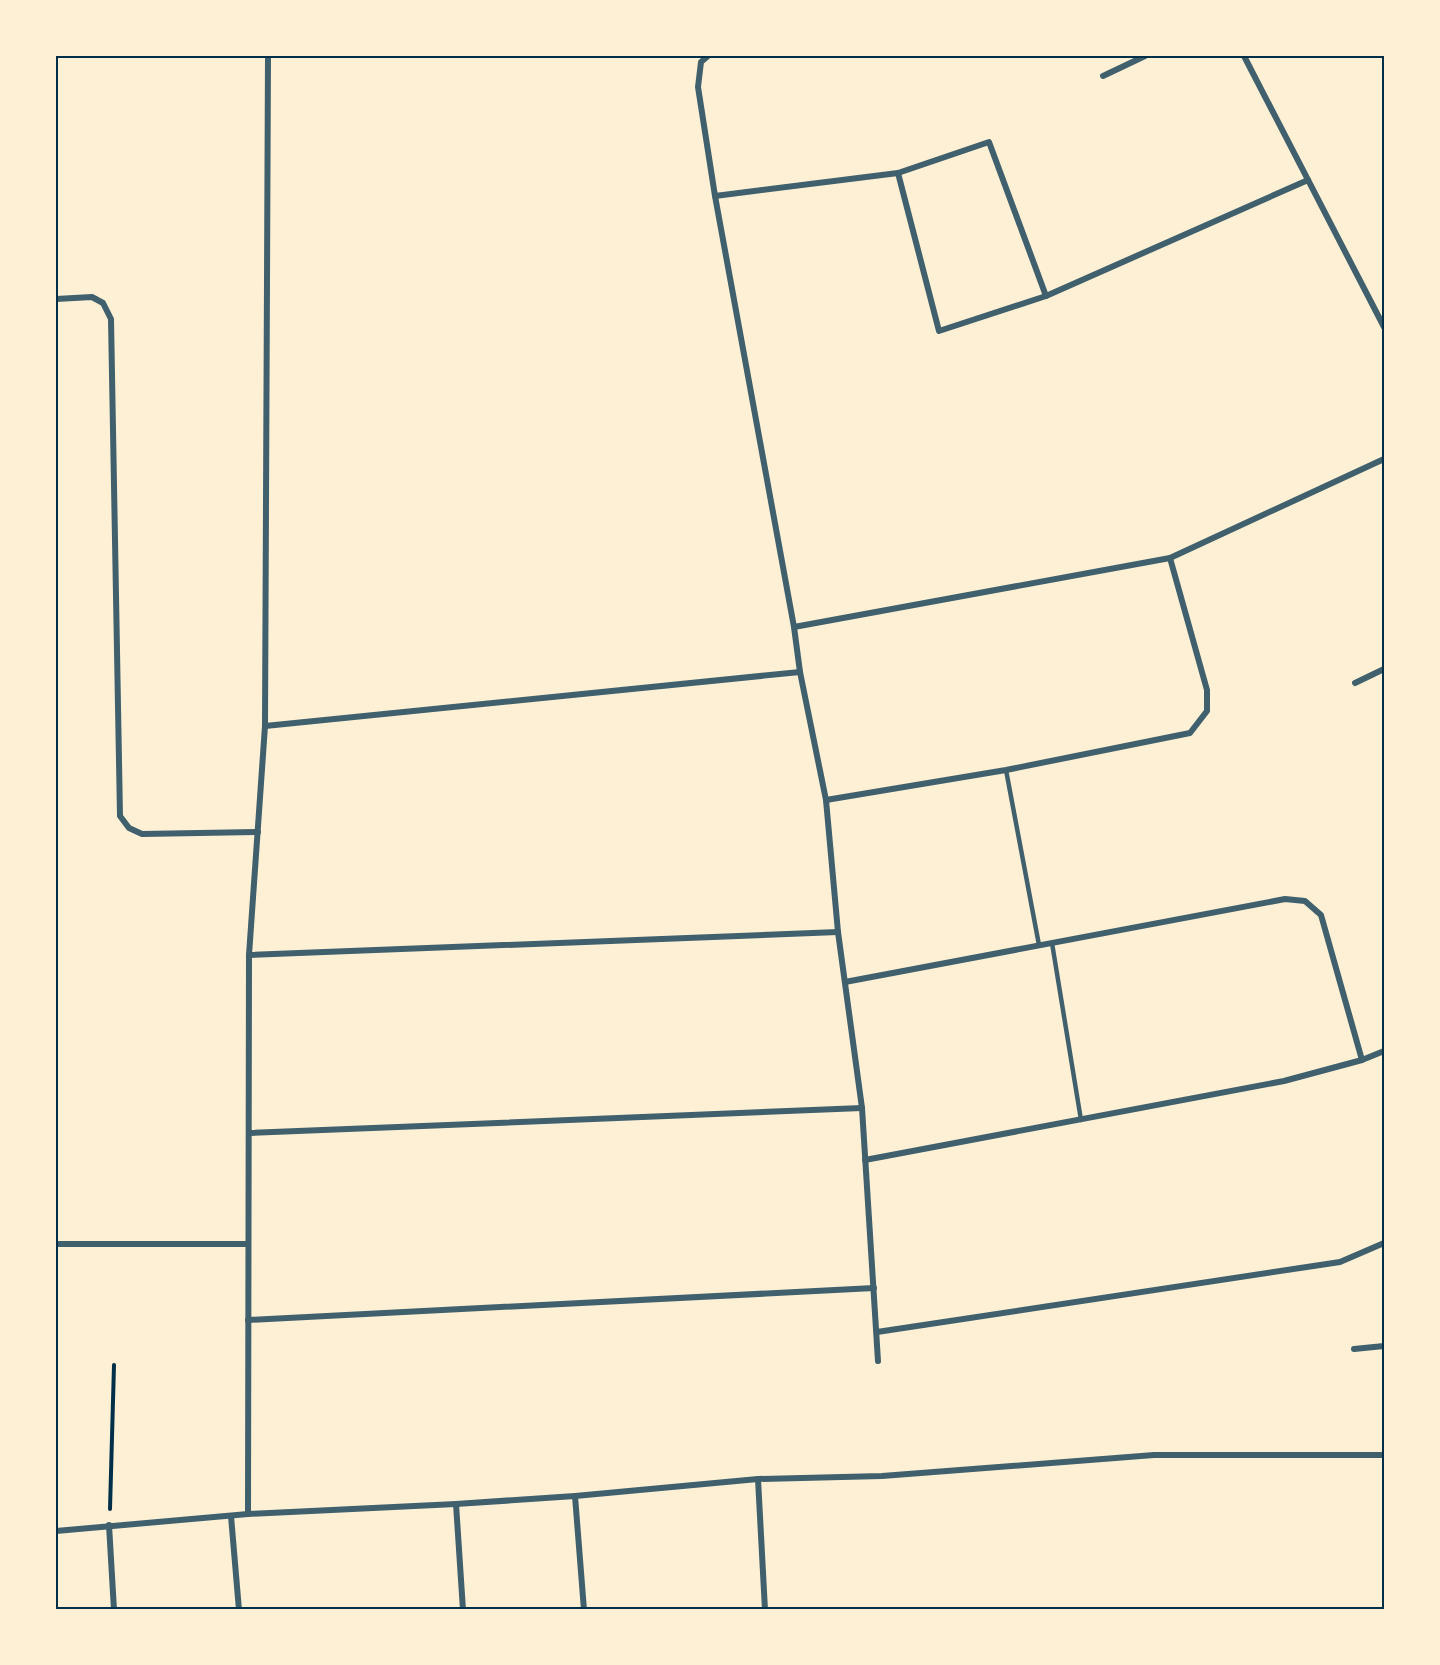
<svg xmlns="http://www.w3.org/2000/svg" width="1440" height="1665" font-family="'Source Sans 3',sans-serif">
  <rect width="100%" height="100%" fill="#fdf0d5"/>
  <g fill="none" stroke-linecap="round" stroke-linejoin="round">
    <path stroke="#003049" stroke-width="4" d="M110,1509L114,1365"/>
    <g stroke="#3f606c" stroke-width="4.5">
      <path d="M1006,770L1039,945"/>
      <path d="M1052,943L1081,1120"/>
    </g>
    <g stroke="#3f606c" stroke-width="6">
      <path d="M708,56L701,62L698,87L715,196L794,627L800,672L826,800L838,932L862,1108L878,1361"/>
      <path d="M1244,56L1384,327"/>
      <path d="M1103,76L1145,56"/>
      <path d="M898,173L939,331L1046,296L1308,180"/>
      <path d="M715,196L898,173L989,142L1046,296"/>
      <path d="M56,299L92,297L103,303L111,319L120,816L129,828L142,834L258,832"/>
      <path d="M794,627L1170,558L1384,459"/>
      <path d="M1355,683L1384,669"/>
      <path d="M265,726L800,672"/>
      <path d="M826,800L1006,770L1190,733L1207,711V690L1170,558"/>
      <path d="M249,955L838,932"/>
      <path d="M845,982L1285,899L1305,901L1321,915L1362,1060"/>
      <path d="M250,1133L862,1108"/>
      <path d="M865,1160L1284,1081L1362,1060L1384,1051"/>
      <path d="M56,1244H248"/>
      <path d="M248,1320L874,1288"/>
      <path d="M877,1332L1340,1262L1384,1243"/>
      <path d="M1354,1349L1384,1346"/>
      <path d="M758,1479L765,1610"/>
      <path d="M575,1496L584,1610"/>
      <path d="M456,1504L463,1610"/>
      <path d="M248,1514L249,955L265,726L268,56"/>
      <path d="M231,1516L239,1610"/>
      <path d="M109,1525L114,1610"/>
      <path d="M56,1531L248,1514L456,1504L575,1496L758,1479L882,1476L1154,1455H1384"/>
    </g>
  </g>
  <rect width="1440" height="1665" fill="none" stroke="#fdf0d5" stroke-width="114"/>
  <rect x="57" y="57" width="1326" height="1551" fill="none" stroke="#003049" stroke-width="2"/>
</svg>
